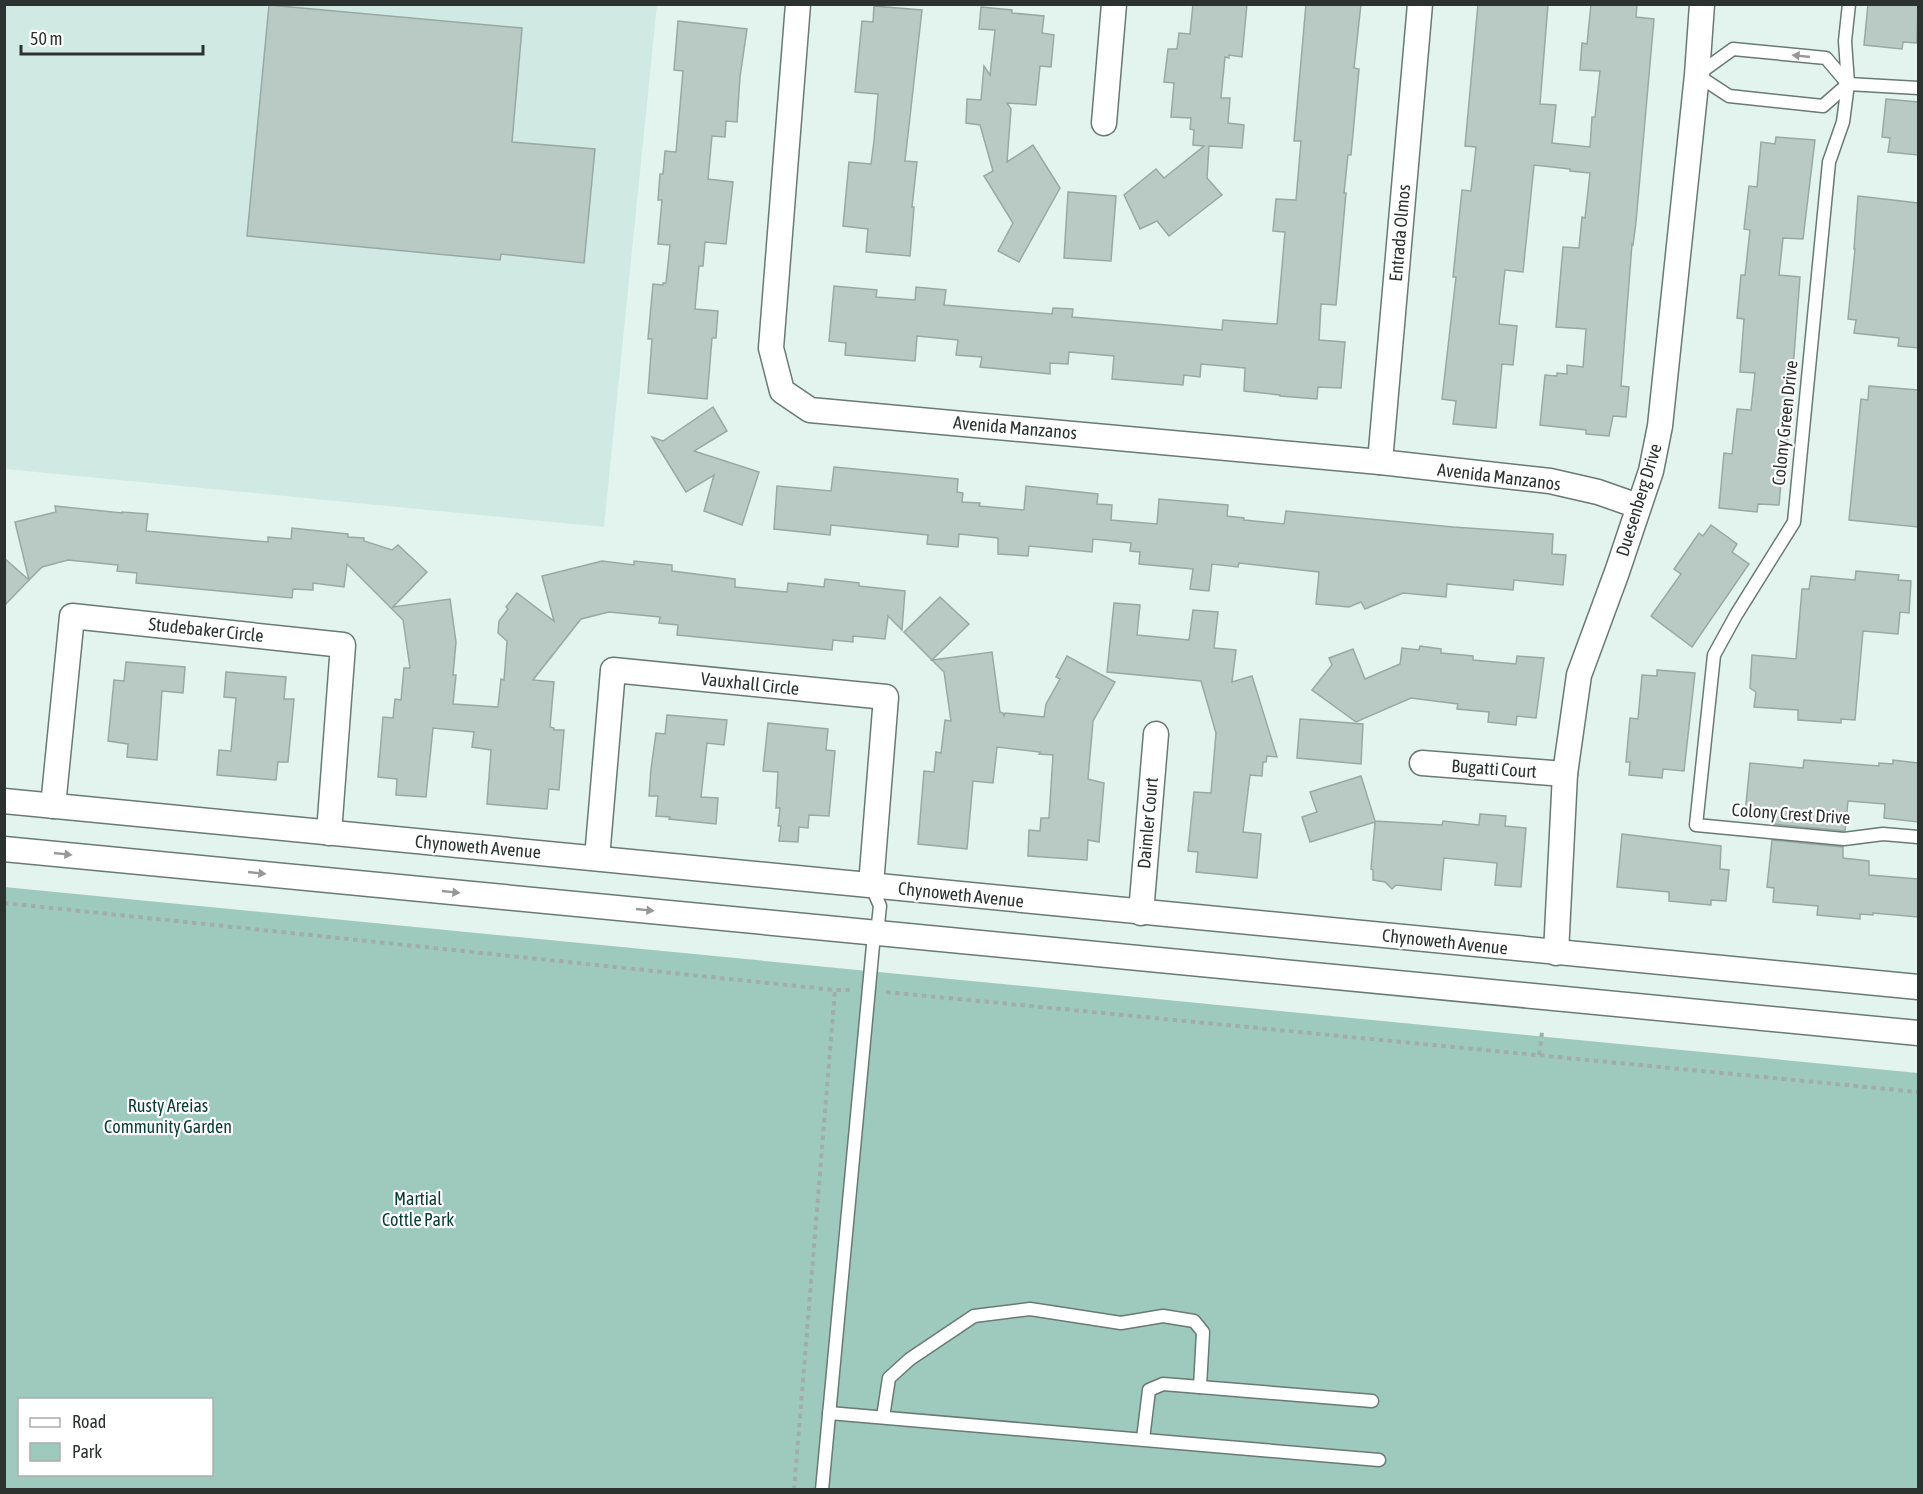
<svg xmlns="http://www.w3.org/2000/svg" width="1923" height="1494" font-family="'Asap Condensed',sans-serif">
  <rect width="100%" height="100%" fill="#e3f4ef"/>
  <path fill="#d0eae3" d="M4,5H657L604,527L5,469Z"/>
  <path fill="#9ecabd" fill-rule="evenodd" d="M4,887L1918,1073V1489H5ZM20,1400H212V1474H20Z"/>
  <g fill="#b9cac5" stroke="#98a9a4" stroke-width="1.5">
    <path d="M1193,4H1247L1242,57L1229,55V58L1225,57L1221,98H1230L1228,123L1244,125L1242,148L1209,146L1207,178L1222,195L1169,236L1157,221L1140,229L1124,195L1156,169L1164,178L1204,146L1193,145L1194,130L1190,129L1191,118L1171,117L1174,83L1164,82L1168,49H1177L1179,33L1190,34Z"/>
    <path d="M1306,4H1361L1354,68L1359,69L1351,155H1348L1344,193H1346L1336,305L1321,304L1319,340L1345,342L1341,388L1318,387L1317,399L1280,396V395L1244,391L1245,368L1201,364L1200,377L1184,375L1183,385L1112,379L1114,356L1069,352L1068,364L1050,363V374L980,367L982,357L956,355L958,340L917,336L915,361L845,355L846,343L829,341L834,286L877,290L876,297L915,300L916,287L946,290L944,305L1052,314L1053,308L1073,309L1072,317L1155,324L1222,330L1223,320L1277,324L1285,232L1273,231L1276,199L1296,200L1301,141H1294Z"/>
    <path d="M1478,4H1548L1540,104L1556,105L1552,143L1590,147L1592,117H1595L1600,71L1580,70L1582,43L1587,44L1591,4H1637L1636,17L1654,19L1636,222L1633,245L1632,244L1621,386L1629,387L1626,417L1613,416L1609,436L1586,434V430L1540,425L1545,375L1557,376V373L1567,374V365L1583,367L1586,329L1556,327L1563,247L1579,248L1582,217L1585,218L1590,173L1570,171V169L1534,165L1523,272L1505,270L1499,324L1517,326L1513,365L1502,364L1496,428L1453,424L1456,401L1442,399L1456,277H1453L1462,190L1471,191L1476,147L1465,146Z"/>
    <path d="M1868,4H1918L1917,43L1903,42L1902,49L1864,45Z"/>
    <path d="M269,5L522,28L512,142L595,149L584,263L501,254L500,260L247,236Z"/>
    <path d="M874,6L922,10L905,161L917,162L912,207H914L910,256L866,252L868,229L843,226L849,162L871,164L874,141L878,94L855,92L862,21L873,22Z"/>
    <path d="M981,7L1012,10V13L1044,16L1042,33L1054,35L1051,67L1040,66L1036,105L1007,103L1011,109L1007,162L1033,145L1060,188L1019,262L998,251L1013,223L984,176L993,171L980,125L966,123L967,99L981,100L984,66L990,75L995,30L979,29Z"/>
    <path d="M678,21L747,29L740,77L737,122L726,121L725,137L712,136L708,179L733,182L726,244L705,242L703,266H699L695,309L718,311L716,338H712L707,399L648,393L652,339H648L653,284L663,285V283H666L670,245L658,244L662,200H658L660,174H663L665,151L676,152L683,71L674,70Z"/>
    <path d="M1886,99L1918,102V155L1888,152L1890,138L1882,137Z"/>
    <path d="M1776,137L1815,140L1803,239L1783,238L1779,275L1800,277L1786,460H1783L1779,505L1758,504L1757,512L1719,508L1724,453L1732,454L1737,409L1751,410L1755,373L1740,372L1744,319L1737,318L1741,275H1745L1750,230L1744,229L1749,186L1757,187L1761,142L1775,144Z"/>
    <path d="M1068,192L1116,196L1111,261L1064,258Z"/>
    <path d="M1858,196L1918,203V348L1898,346L1899,338L1854,333L1856,320L1848,319L1855,249H1854Z"/>
    <path d="M1869,386L1918,390V527L1849,520L1861,399L1868,400Z"/>
    <path d="M713,407L727,431L694,451L759,472L742,525L704,511L714,475L686,492L652,437L663,441Z"/>
    <path d="M834,467L958,479L957,492L963,493L962,502L980,503L979,506L1024,510L1026,486L1098,494L1097,504L1112,505L1111,520L1157,524L1159,499L1228,505L1227,516L1244,518V520L1284,524L1286,511L1453,527L1553,534L1552,554L1566,555L1563,585L1514,580L1513,590L1447,584L1446,597L1403,593L1365,609L1361,602L1349,607L1316,604L1319,572L1239,563L1238,567L1212,564L1209,591L1190,589L1193,569L1139,564L1140,552L1130,551L1131,543L1093,539L1092,552L1029,546L1028,556L998,554V538L959,534L958,547L927,544L928,535L831,525L830,535L774,529L777,486L831,491Z"/>
    <path d="M55,506L122,513V512L148,514L146,531L268,542V537L291,539L292,528L348,534V537L364,538V541L392,550L398,545L427,572L393,607L450,599L456,642L453,675H456L453,704L498,707L501,679L504,680L507,641L498,633L499,621L508,609L506,607L517,593L554,621L542,576L602,561L634,565V561L672,565V571L735,579V587L776,591L787,592L788,583L824,587L825,579L859,583V586L905,591L902,630L888,616L885,639L853,636V642L833,640L832,650L677,635L678,625L659,623L660,617L609,612L581,619L533,680L554,682L550,727L554,728V730H564L559,790L549,789L547,809L487,804L491,750L472,747L474,732L433,728L426,797L396,795L397,779L378,777L383,717L393,718L395,699L401,700L404,668H410L403,620L347,564L344,587L313,583V590L293,589L292,598L136,583L137,573L117,571L118,565L68,560L42,567L29,580L15,522L56,512Z"/>
    <path d="M1711,525L1737,544L1732,552L1749,564L1692,647L1651,616L1681,574L1674,569L1699,533L1703,536Z"/>
    <path d="M4,558L29,580L4,606Z"/>
    <path d="M1856,571L1899,575L1898,580L1911,581L1909,613L1900,612L1898,634L1863,631L1855,720L1841,719V723L1798,720V710L1754,707L1756,692L1750,688L1752,655L1796,659L1802,589H1809L1811,576L1855,580Z"/>
    <path d="M940,597L969,624L932,660L992,652L1000,712L1003,713L1004,716L1005,713L1044,717L1046,704L1060,679L1056,677L1067,656L1115,682L1093,721L1088,779L1104,783L1099,842L1088,840L1087,860L1028,856L1029,830L1040,831L1041,818H1049L1053,755L1039,754L1040,752L997,747L993,783L973,781L967,849L918,844L924,771L934,772L936,752L941,753L945,720L951,721L944,672L904,632Z"/>
    <path d="M1114,603L1140,605L1137,635L1189,640L1193,610L1218,612L1214,648L1236,650L1232,682L1252,676L1277,757L1267,756L1266,762H1263L1262,776L1250,775L1243,832L1261,834L1257,878L1196,872L1198,852L1188,851L1194,792L1211,793L1216,733L1201,681L1107,672Z"/>
    <path d="M1420,646L1441,649V653L1473,656V660L1516,664L1517,656L1544,658L1536,718L1517,716L1516,725L1488,722L1489,712L1457,709L1458,704L1411,698L1356,722L1312,690L1332,665L1329,658L1353,649L1365,679L1400,664L1402,648L1419,650Z"/>
    <path d="M126,662L185,667L183,693L162,691L157,760L127,757L128,744L108,741L114,680L124,681Z"/>
    <path d="M1657,670L1695,673L1684,771L1663,769L1662,778L1629,775L1630,762H1626L1630,718L1638,719L1642,675L1657,676Z"/>
    <path d="M226,672L286,677L284,699H294L288,762H278L276,780L217,775L219,750L231,751L236,698L224,697Z"/>
    <path d="M667,715L727,720L724,745L707,743L701,797L718,798L716,824L669,819L670,817L656,816L658,796H649L651,769L656,733L665,734Z"/>
    <path d="M1300,719L1363,724L1361,764L1297,758Z"/>
    <path d="M768,723L828,729L826,750L835,751L829,816L809,815L808,828L799,827L798,842L779,841L781,826H778L780,808H776L778,772L763,771Z"/>
    <path d="M1804,760L1879,766V763L1893,764V760L1918,763V822L1884,818L1885,804L1848,801L1845,831L1774,824V817L1745,814L1750,763L1803,768Z"/>
    <path d="M1361,776L1375,821L1442,825L1443,821L1479,825L1480,814L1506,816L1505,826L1526,828L1521,887L1495,885L1497,863L1444,858L1441,890L1396,885L1392,889L1385,882L1373,880V870L1371,869L1375,822L1310,842L1302,817L1317,812L1310,792Z"/>
    <path d="M1622,834L1721,846L1720,869L1729,870L1726,901L1711,900V905L1669,901V892L1617,887Z"/>
    <path d="M1772,840L1843,847V858L1869,861V875L1918,879V917L1873,913V915L1860,914V919L1817,915L1818,906L1773,902L1774,888L1767,887Z"/>
  </g>
  <g fill="none" stroke-linecap="round" stroke-linejoin="round">
    <g stroke="#697974" stroke-width="15">
      <g id="lane">
        <path d="M1849,4L1845,41L1848,84L1843,122L1829,162L1794,522L1736,615L1714,655L1696,825L1844,839L1883,834L1918,837"/>
        <path d="M1848,84L1823,106L1729,96L1697,75L1733,49L1826,58L1848,84L1918,88"/>
        <path d="M829,1413L1379,1460"/>
        <path d="M883,1417L889,1378L910,1359L974,1316L1030,1309L1121,1323L1163,1316L1194,1321L1203,1332L1200,1387"/>
        <path d="M1143,1439L1149,1390L1163,1384L1372,1401"/>
        <path d="M822,1490L873,945L877,933L880,906L871,885"/>
      </g>
    </g>
    <g stroke="#697974" stroke-width="27">
      <g id="street">
        <path d="M798,4L771,348L782,391L810,410L1380,462L1550,481L1598,492L1638,506"/>
        <path d="M1104,123L1114,4"/>
        <path d="M1380,462L1420,4"/>
        <path d="M1422,763L1565,774"/>
        <path d="M4,801L1918,987"/>
        <path d="M53,806L72,616L343,645L329,833"/>
        <path d="M4,849L1918,1033"/>
        <path d="M597,858L613,670L886,697L871,885"/>
        <path d="M1141,913L1156,734"/>
        <path d="M1556,953L1565,774L1579,675L1617,572L1651,471L1660,426L1697,75L1702,4"/>
      </g>
    </g>
    <g stroke="#a0ada9" stroke-width="4" stroke-dasharray="4.5 4.5" stroke-linecap="butt">
      <path d="M4,903L835,990H852"/>
      <path d="M886,992L1918,1092"/>
      <path d="M1539,1055L1542,1032"/>
      <path d="M794,1490L835,990"/>
    </g>
    <use href="#lane" stroke="#fff" stroke-width="12"/>
    <use href="#street" stroke="#fff" stroke-width="24"/>
  </g>
  <defs><path id="oneway-solid" d="M-6-.8H1V-3.2L6.5 0L1 3.2V.8H-6Z" transform="scale(1.5)"/></defs>
  <g fill="#969898">
    <use href="#oneway-solid" transform="translate(1801 56) rotate(-174)"/>
    <use href="#oneway-solid" transform="translate(63 854) rotate(6)"/>
    <use href="#oneway-solid" transform="translate(257 873) rotate(6)"/>
    <use href="#oneway-solid" transform="translate(451 892) rotate(6)"/>
    <use href="#oneway-solid" transform="translate(645 910) rotate(6)"/>
  </g>
  <g text-anchor="middle" stroke-width="4.5" stroke-linejoin="round" paint-order="stroke">
    <g font-size="18" fill="#2c3230" stroke="#fff">
      <text transform="translate(1400 233) rotate(-85)" y="6">Entrada Olmos</text>
      <text transform="translate(1785 423) rotate(-84)" y="6">Colony Green Drive</text>
      <text transform="translate(1015 428) rotate(5)" y="6">Avenida Manzanos</text>
      <text transform="translate(1499 477) rotate(7)" y="6">Avenida Manzanos</text>
      <text transform="translate(1639 500) rotate(-73)" y="6">Duesenberg Drive</text>
      <text transform="translate(206 630) rotate(6)" y="6">Studebaker Circle</text>
      <text transform="translate(750 684) rotate(6)" y="6">Vauxhall Circle</text>
      <text transform="translate(1494 769) rotate(4)" y="6">Bugatti Court</text>
      <text transform="translate(1791 814) rotate(4)" y="6">Colony Crest Drive</text>
      <text transform="translate(1148 823) rotate(-85)" y="6">Daimler Court</text>
      <text transform="translate(478 847) rotate(5)" y="6">Chynoweth Avenue</text>
      <text transform="translate(961 895) rotate(6)" y="6">Chynoweth Avenue</text>
      <text transform="translate(1445 942) rotate(6)" y="6">Chynoweth Avenue</text>
    </g>
    <g font-size="18" fill="#063d33" stroke="#fff">
      <text x="168" y="1112">Rusty Areias<tspan x="168" dy="21">Community Garden</tspan></text>
      <text x="418" y="1205">Martial<tspan x="418" dy="21">Cottle Park</tspan></text>
    </g>
  </g>
  <rect width="1923" height="1494" fill="none" stroke="#2c3230" stroke-width="12"/>
  <rect x="18" y="1398" width="195" height="78" fill="#ffffff" stroke="#abadac" stroke-width="1.5"/>
  <rect x="30" y="1418" width="30" height="9" fill="#ffffff" stroke="#abadac" stroke-width="1.5"/>
  <text x="72" y="1428" font-size="18" fill="#2c3230">Road</text>
  <rect x="30" y="1443" width="30" height="18" fill="#9ecabd" stroke="#abadac" stroke-width="1.5"/>
  <text x="72" y="1458" font-size="18" fill="#2c3230">Park</text>
  <path d="M21 45v9h182v-9" fill="none" stroke="#2c3230" stroke-width="3"/>
  <text x="30" y="45" font-size="18" fill="#2c3230" stroke="#ffffff" stroke-width="4.5" paint-order="stroke">50 m</text>
</svg>
